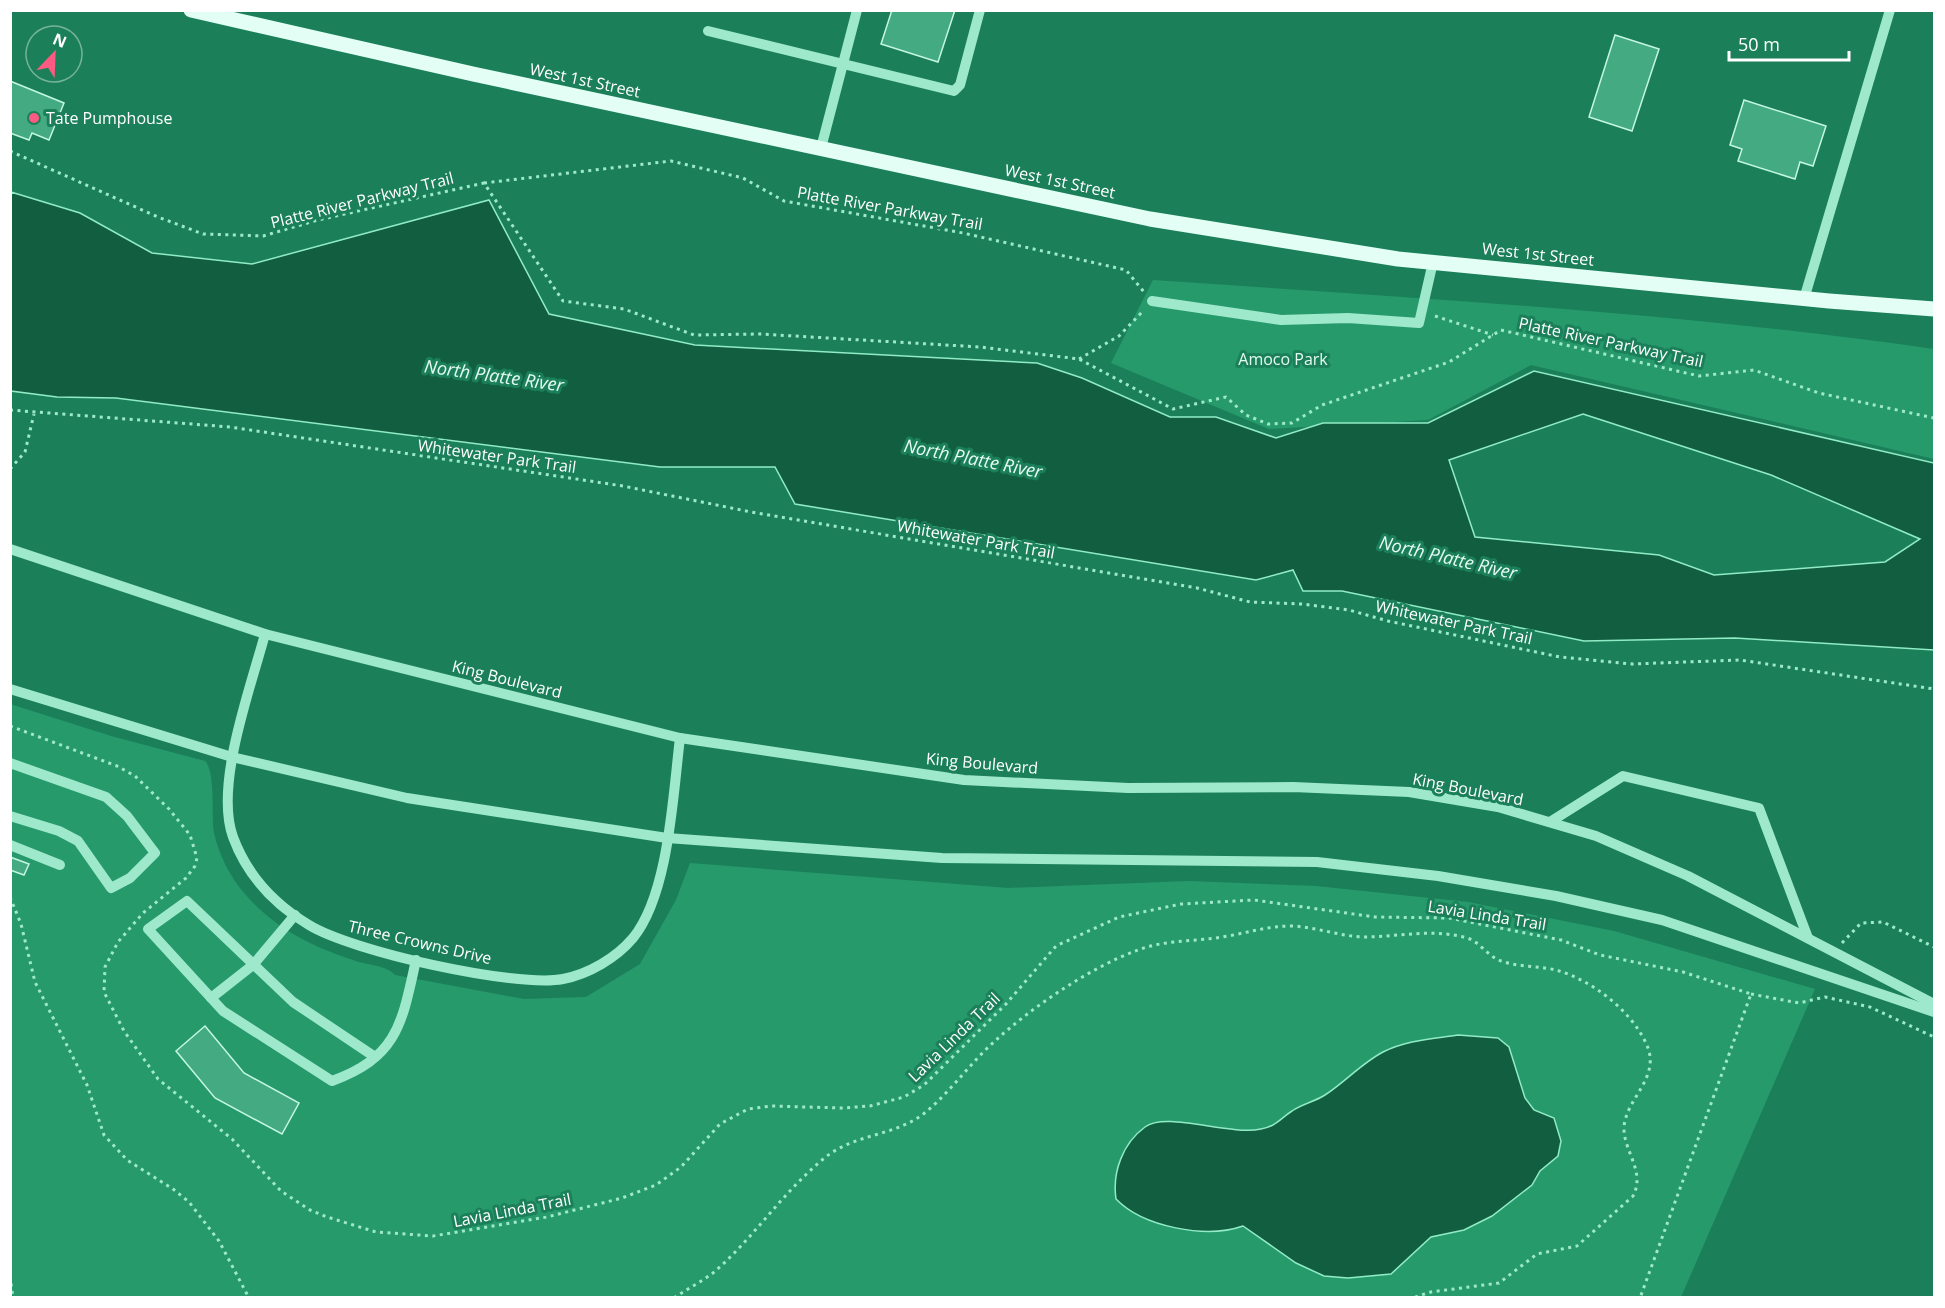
<svg xmlns="http://www.w3.org/2000/svg" width="1945" height="1308" font-family="'Open Sans',sans-serif">
  <rect width="100%" height="100%" fill="#1b8059"/>
  <g fill="#279a6c">
    <path d="M1153,280C1414,298 1676,312 1934,349V459L1531,365L1428,420L1269,429L1111,363Z"/>
    <path d="M10,704L111,736L205,761C216,772 211,816 214,833C219,855 230,877 245,894C273,927 312,947 353,960C365,965 387,965 395,975L524,999L586,997L640,964L676,900L690,863L1008,888L1189,881L1316,886L1468,902L1614,931L1815,989L1681,1297H11Z"/>
  </g>
  <g fill="#125e41" stroke="#91ecc6" stroke-width="1.5" fill-rule="evenodd">
    <path d="M11,192L80,213L152,253L252,264L489,200L549,314L695,345L1037,363L1082,378L1170,417H1216L1276,438L1323,423H1428L1534,371L1934,463V650L1735,638L1584,641L1342,591H1303L1293,570L1256,580L795,504L775,467H660L116,398L57,397L11,391ZM1583,414L1771,475L1920,539L1885,562L1714,575L1659,555L1475,537L1449,460Z"/>
    <path d="M1458,1035L1498,1038L1509,1047L1525,1098L1534,1110L1554,1118L1561,1141L1558,1156L1540,1171L1532,1185L1492,1216L1464,1230L1431,1237L1391,1274L1348,1278L1324,1276L1296,1263L1243,1226C1206,1239 1143,1227 1116,1199C1112,1172 1123,1143 1145,1127C1166,1111 1229,1136 1261,1129C1275,1127 1281,1118 1292,1111C1302,1104 1314,1102 1325,1095C1345,1082 1362,1063 1383,1052C1407,1040 1432,1039 1458,1035Z"/>
  </g>
  <g fill="#44aa81" stroke="#c3f7e2" stroke-width="1.5">
    <path d="M892,10H955L938,62L881,44Z"/>
    <path d="M1615,35L1659,49L1632,131L1589,117Z"/>
    <path d="M10,81L64,103L49,140L32,133L29,140L10,133Z"/>
    <path d="M1744,100L1826,126L1813,166L1800,162L1795,179L1738,161L1742,149L1730,145Z"/>
    <path d="M10,857L29,864L24,875L10,870Z"/>
    <path d="M205,1026L244,1073L299,1103L282,1134L215,1098L176,1051Z"/>
  </g>
  <g fill="none" stroke-linecap="round" stroke-linejoin="round">
    <g stroke="#9ee9cb" stroke-width="3" stroke-dasharray="3 4.5" stroke-linecap="butt">
      <path d="M10,151L158,217L203,234L263,236L318,220L484,183L563,301L624,309L694,335L760,334L980,347L1079,359L1173,409L1226,397L1246,415L1268,424L1292,423L1322,405L1449,362L1501,330L1699,376L1754,370L1819,393L1934,418"/>
      <path d="M484,183L671,161L743,178L784,201L963,233L1126,270L1144,292"/>
      <path d="M1435,316L1493,335"/>
      <path d="M1079,359L1119,336L1144,310"/>
      <path d="M10,410L230,427L623,486L751,512L1197,588L1250,602L1302,604L1349,610L1388,621L1560,657L1632,664L1740,660L1934,689"/>
      <path d="M10,469L25,452L34,414"/>
      <path d="M10,726L117,766L135,776L169,809L190,835L197,858L195,866L186,878L143,913L118,942L105,967L104,992L124,1031L158,1079L232,1139L281,1191L310,1210L327,1217L376,1232L433,1236L547,1217L622,1198L656,1185L681,1167L720,1124L748,1109L771,1106L842,1108L870,1106L904,1097L924,1085L1006,1004L1056,946L1119,917L1181,904L1254,900L1375,917L1449,918L1561,940L1600,955L1683,972L1751,994L1640,1298"/>
      <path d="M10,897L21,924L35,982L87,1085L104,1135L127,1160L173,1189L189,1202L219,1241L249,1298"/>
      <path d="M1842,943L1861,923L1883,922L1934,947"/>
      <path d="M1751,994L1799,1003L1825,997L1870,1007L1934,1037"/>
      <path d="M10,1276L13,1298"/>
      <path d="M674,1298C687,1289 701,1282 713,1273C754,1238 784,1190 827,1156C857,1133 898,1136 927,1111C952,1090 971,1062 995,1041C1032,1007 1091,967 1138,950C1167,939 1198,942 1228,936C1250,932 1269,926 1292,926C1316,927 1339,936 1363,937C1398,937 1432,928 1467,938C1481,942 1488,958 1504,962C1521,967 1539,966 1556,970C1592,980 1634,1012 1648,1048C1659,1079 1626,1099 1624,1127C1623,1151 1646,1171 1633,1196L1577,1246L1537,1254L1499,1283L1431,1292L1412,1298"/>
    </g>
    <g stroke="#9ee9cb" stroke-width="10">
      <path d="M708,31L954,91L960,85L980,10"/>
      <path d="M821,148L857,10"/>
      <path d="M1804,299L1890,10"/>
      <path d="M1152,301L1281,320L1348,318L1419,323L1433,262"/>
      <path d="M10,549L265,634L680,738L964,780L1128,788L1293,787L1409,792L1498,807L1596,836L1688,876L1934,1004"/>
      <path d="M265,634C251,687 214,785 233,837C247,875 274,904 309,925C351,951 515,988 563,979C589,974 616,958 633,938C669,894 673,794 680,738"/>
      <path d="M10,689L232,757L407,798L667,838L942,858L1317,862L1438,876L1556,896L1662,920L1934,1012"/>
      <path d="M10,763L106,797L127,816L155,853L130,878L111,888L78,841L59,831L10,816"/>
      <path d="M1550,822L1623,776L1759,808L1808,938"/>
      <path d="M10,845L60,865"/>
      <path d="M211,998L253,965L295,915"/>
      <path d="M375,1057L293,1002L187,901L148,929L223,1011L332,1081C398,1057 402,1023 416,960"/>
    </g>
    <path stroke="#e2fef5" stroke-width="15" d="M191,10L473,74L1150,219L1398,259L1829,301L1934,309"/>
  </g>
  <circle fill="#fb5b82" stroke="#1b8059" stroke-width="2" cx="34" cy="118" r="6"/>
  <g text-anchor="middle" stroke-width="6" stroke-linejoin="round" paint-order="stroke">
    <g font-size="16" fill="#fff" stroke="#1b8059">
      <text transform="translate(585 80) rotate(12)" y="6">West 1st Street</text>
      <text transform="translate(1060 181) rotate(12)" y="6">West 1st Street</text>
      <text transform="translate(362 200) rotate(-14)" y="6">Platte River Parkway Trail</text>
      <text transform="translate(890 208) rotate(10)" y="6">Platte River Parkway Trail</text>
      <text transform="translate(1538 254) rotate(6)" y="6">West 1st Street</text>
      <text transform="translate(1611 342) rotate(12)" y="6">Platte River Parkway Trail</text>
      <text transform="translate(497 456) rotate(8)" y="6">Whitewater Park Trail</text>
      <text transform="translate(976 539) rotate(10)" y="6">Whitewater Park Trail</text>
      <text transform="translate(1454 622) rotate(12)" y="6">Whitewater Park Trail</text>
      <text transform="translate(507 679) rotate(14)" y="6">King Boulevard</text>
      <text transform="translate(982 763) rotate(5)" y="6">King Boulevard</text>
      <text transform="translate(1468 789) rotate(11)" y="6">King Boulevard</text>
      <text transform="translate(1487 915) rotate(9)" y="6">Lavia Linda Trail</text>
      <text transform="translate(420 942) rotate(13)" y="6">Three Crowns Drive</text>
      <text transform="translate(954 1037) rotate(-44)" y="6">Lavia Linda Trail</text>
      <text transform="translate(512 1210) rotate(-11)" y="6">Lavia Linda Trail</text>
    </g>
    <g font-size="16" fill="#fff" stroke="#1b8059" text-anchor="start">
      <text x="46" y="124">Tate Pumphouse</text>
    </g>
    <g font-size="16" fill="#e1fbf0" stroke="#1b8059">
      <text x="1283" y="365">Amoco Park</text>
    </g>
    <g font-size="18" font-style="italic" fill="#e6fbf2" stroke="#1b8059">
      <text transform="translate(494 376) rotate(8)" y="6">North Platte River</text>
      <text transform="translate(973 459) rotate(11)" y="6">North Platte River</text>
      <text transform="translate(1448 558) rotate(13)" y="6">North Platte River</text>
    </g>
  </g>
  <rect width="1945" height="1308" fill="none" stroke="#ffffff" stroke-width="24"/>
  <g transform="translate(54 54) rotate(23)"><circle r="28" fill="#1b8059" stroke="#76b39b" stroke-width="1.5"/>
  <path d="M0-4.5L10 22L0 15L-10 22Z" fill="#fb5b82"/>
  <text y="-9" font-size="16" font-weight="bold" text-anchor="middle" fill="#ffffff">N</text>
  </g>
  <path d="M1729 51v9h120v-9" fill="none" stroke="#ffffff" stroke-width="3"/>
  <text x="1738" y="51" font-size="18" fill="#ffffff" stroke="#1b8059" stroke-width="4.5" paint-order="stroke">50 m</text>
</svg>
